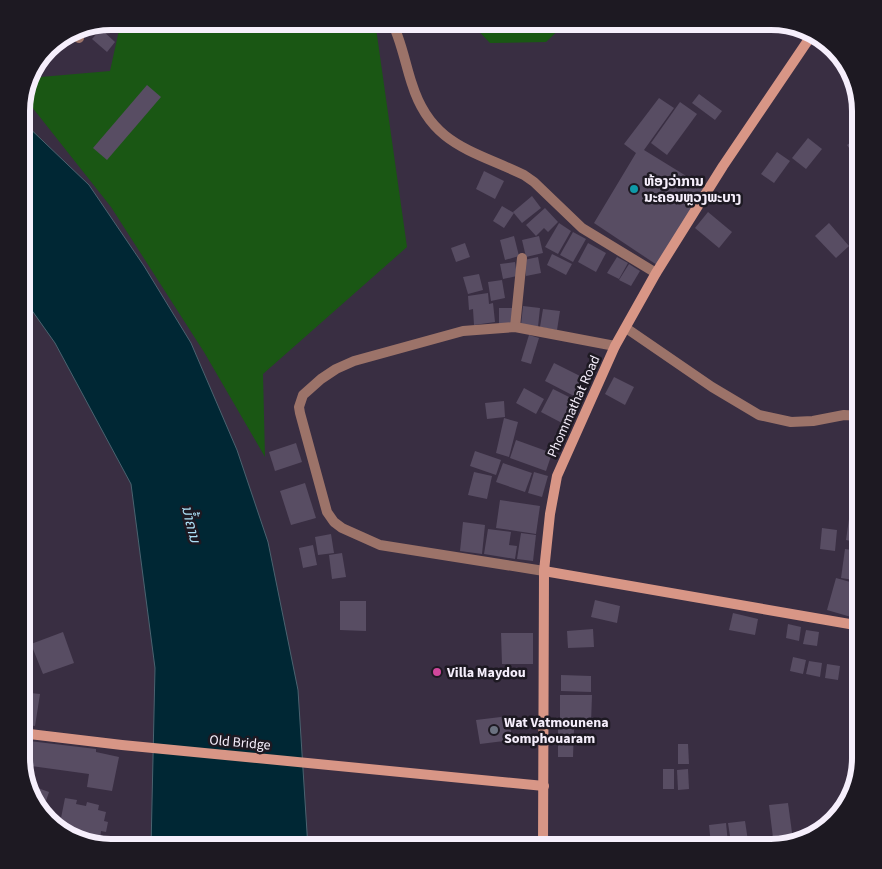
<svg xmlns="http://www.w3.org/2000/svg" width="882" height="869" font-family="'Source Sans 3','Noto Sans Lao',sans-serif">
  <rect width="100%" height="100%" fill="#392e42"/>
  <g fill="#1a5714">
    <path d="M121,21H375L407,247L263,374L265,457L204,352L111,207L24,97L29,78L110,71Z"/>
    <path d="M469,21H568L546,42L490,43Z"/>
  </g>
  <path fill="#002734" stroke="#4a6370" d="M21,120L89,185L144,266L191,343L237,450L268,542L298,690L308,848H151L155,668L131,484L55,343L21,295Z"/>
  <g fill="#584d63">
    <path d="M101,29L115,42L107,52L92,39Z"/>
    <path d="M147,85L161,97L107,160L93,148Z"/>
    <path d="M699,94L722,111L715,120L692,103Z"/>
    <path d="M659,98L674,108L644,150L709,190L660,267L594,223L636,153L624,144Z"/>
    <path d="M680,102L697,114L667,155L651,143Z"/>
    <path d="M858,137L861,141V165L847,145Z"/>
    <path d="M808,138L822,149L806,169L792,158Z"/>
    <path d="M777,152L790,161L774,183L761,174Z"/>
    <path d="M484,171L504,181L495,199L476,189Z"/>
    <path d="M532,196L541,208L522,223L513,212Z"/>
    <path d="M502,206L514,213L504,228L493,221Z"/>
    <path d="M545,208L558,222L548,232L544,228L536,236L526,225Z"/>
    <path d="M708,212L732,232L719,248L695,228Z"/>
    <path d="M559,223L571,231L558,254L545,247Z"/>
    <path d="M829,223L849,246L836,258L815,236Z"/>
    <path d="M573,232L586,239L573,262L560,255Z"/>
    <path d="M514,236L519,256L505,260L500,240Z"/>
    <path d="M539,236L543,253L526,257L522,240Z"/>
    <path d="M465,243L470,257L456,262L451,248Z"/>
    <path d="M588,243L606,253L596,272L578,262Z"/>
    <path d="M552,254L572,264L566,275L547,265Z"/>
    <path d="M538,257L541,273L526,276L524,260Z"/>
    <path d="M617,257L628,263L619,279L607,273Z"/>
    <path d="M515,262L517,276L503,279L500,264Z"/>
    <path d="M629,264L640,271L631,286L619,280Z"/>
    <path d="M479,274L483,290L468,294L463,277Z"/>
    <path d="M502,280L505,298L491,301L488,282Z"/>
    <path d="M488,293L489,304L493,303L495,322L474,325L473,309L469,310L468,296Z"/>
    <path d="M523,306L540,308L538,327L521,325Z"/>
    <path d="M499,308H514L515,324H499Z"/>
    <path d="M543,309L560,311L557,330L540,327Z"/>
    <path d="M529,335L539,338L531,364L521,361Z"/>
    <path d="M861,335V359L849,349Z"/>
    <path d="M554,363L584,378L574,396L545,381Z"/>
    <path d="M614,377L634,387L625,405L605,394Z"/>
    <path d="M524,388L544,399L536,414L516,403Z"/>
    <path d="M553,389L573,399L562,423L541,412Z"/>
    <path d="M504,401L505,417L487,419L485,403Z"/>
    <path d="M504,418L518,422L509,457L496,453Z"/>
    <path d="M516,440L552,453L546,471L510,458Z"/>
    <path d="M296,443L302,462L275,471L269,452Z"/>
    <path d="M475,451L501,460L496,475L470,466Z"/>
    <path d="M503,463L532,473L525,492L496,482Z"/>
    <path d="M474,472L492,476L487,499L468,495Z"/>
    <path d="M534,472L548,476L542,497L528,493Z"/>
    <path d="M305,483L316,518L291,525L280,491Z"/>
    <path d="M500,500L540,506L536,534L496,528Z"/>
    <path d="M849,519L861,521L860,543L846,540Z"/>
    <path d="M463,522L485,525L482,554L460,551Z"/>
    <path d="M822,528L837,530L835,551L820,549Z"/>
    <path d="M488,529L511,532L509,545L517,546L515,559L484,554Z"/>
    <path d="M521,533L536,535L533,561L517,559Z"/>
    <path d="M331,534L334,553L318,555L315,537Z"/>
    <path d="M313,545L317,565L303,568L299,548Z"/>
    <path d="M845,549L859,551L854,580L841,578Z"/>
    <path d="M342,553L346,577L332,579L329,555Z"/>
    <path d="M836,578L854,583L850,596L861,599V608L858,619L827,610Z"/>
    <path d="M595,600L620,606L617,623L591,617Z"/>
    <path d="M340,601H366V631L340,630Z"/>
    <path d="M733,613L758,619L755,635L729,630Z"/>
    <path d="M788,624L801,627L799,641L786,638Z"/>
    <path d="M593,629L594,647L568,648L567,631Z"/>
    <path d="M806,630L819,632L817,646L803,644Z"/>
    <path d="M63,632L74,663L43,674L31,644Z"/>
    <path d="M501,633H533V664H502Z"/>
    <path d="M793,657L806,660L803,674L790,671Z"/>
    <path d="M809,661L822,663L820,677L806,674Z"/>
    <path d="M827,664L840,666L838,680L825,678Z"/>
    <path d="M561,675L591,676V692L561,691Z"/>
    <path d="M21,692L40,694L35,726L21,724Z"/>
    <path d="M560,695H592L591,723H560Z"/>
    <path d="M509,716L512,740L480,744L476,720Z"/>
    <path d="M558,729H574L573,757H558Z"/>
    <path d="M21,740L96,749V752L119,757L112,791L87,787L89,774L24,765L21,758Z"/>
    <path d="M678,744H688L689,764H678Z"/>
    <rect x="663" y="769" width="11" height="20"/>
    <path d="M688,769L689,789L678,790L677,770Z"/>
    <path d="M32,786L49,792L43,810H41Z"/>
    <path d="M65,798L77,800L76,804L86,806L87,802L99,805L98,810L106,812L104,821L108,822L106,832L101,831L100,840L95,839V835L90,834L89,841L80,839L82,832L76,831V834L63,831L59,828Z"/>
    <path d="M788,803L793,840L774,846L769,805Z"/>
    <path d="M42,814L58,825L57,827L44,817Z"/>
    <path d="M745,821L748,841L731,843L728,823Z"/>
    <path d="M726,823L728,843L711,845L709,825Z"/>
  </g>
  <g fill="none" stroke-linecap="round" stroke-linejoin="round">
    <g stroke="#9c7369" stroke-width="10">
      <path d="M391,21C400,35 406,67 412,84C431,145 472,150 524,175L534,182L582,228L656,273"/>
      <path d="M75,35L79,38"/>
      <path d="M515,327L522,258"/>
      <path d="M626,328L712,387L759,415L791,422L813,421L844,415L861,416"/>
      <path d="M544,571L380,545L342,528L334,522L327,512L300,413L299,407L303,395L321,379L336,369L354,361L463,331L515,327L615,346"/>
      <path d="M858,774L854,709L861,660"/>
    </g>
    <g stroke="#d89686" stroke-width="10">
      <path d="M544,571L861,626"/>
      <path d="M21,733L122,745L544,786"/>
      <path d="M543,848L544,571L550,514L557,476L615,346L656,273L723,166L813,33"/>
    </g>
  </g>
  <circle fill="#0f9aa8" stroke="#1d1922" stroke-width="2" cx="634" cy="189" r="5"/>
  <circle fill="#d1479c" stroke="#1d1922" stroke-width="2" cx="437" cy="672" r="5"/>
  <circle fill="#6b7280" stroke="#1d1922" stroke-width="2" cx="494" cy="730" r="5"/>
  <g text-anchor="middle" stroke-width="5" stroke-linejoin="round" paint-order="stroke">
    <g font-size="14" font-weight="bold" fill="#f6effc" stroke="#1d1922" text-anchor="start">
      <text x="644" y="186">ຫ້ອງວ່າການ<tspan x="644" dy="16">ນະຄອນຫຼວງພະບາງ</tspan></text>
      <text x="447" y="677">Villa Maydou</text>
      <text x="504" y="727">Wat Vatmounena<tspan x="504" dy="16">Somphouaram</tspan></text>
    </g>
    <g font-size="14" fill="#f6effc" stroke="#1d1922">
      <text transform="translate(573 406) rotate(-66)" y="5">Phommathat Road</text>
      <text transform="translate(240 742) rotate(5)" y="5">Old Bridge</text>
    </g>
    <g font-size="15" font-style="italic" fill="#acdff5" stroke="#1d1922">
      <text transform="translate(191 524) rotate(76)" y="5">ນ້ຳຄານ</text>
    </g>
  </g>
  <path d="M0 0H882V869H0ZM111 30H771A81 81 0 0 1 852 111V758A81 81 0 0 1 771 839H111A81 81 0 0 1 30 758V111A81 81 0 0 1 111 30Z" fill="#1d1922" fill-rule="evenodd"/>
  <path fill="none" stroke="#f6effc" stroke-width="6" d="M111 30H771A81 81 0 0 1 852 111V758A81 81 0 0 1 771 839H111A81 81 0 0 1 30 758V111A81 81 0 0 1 111 30Z"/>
</svg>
